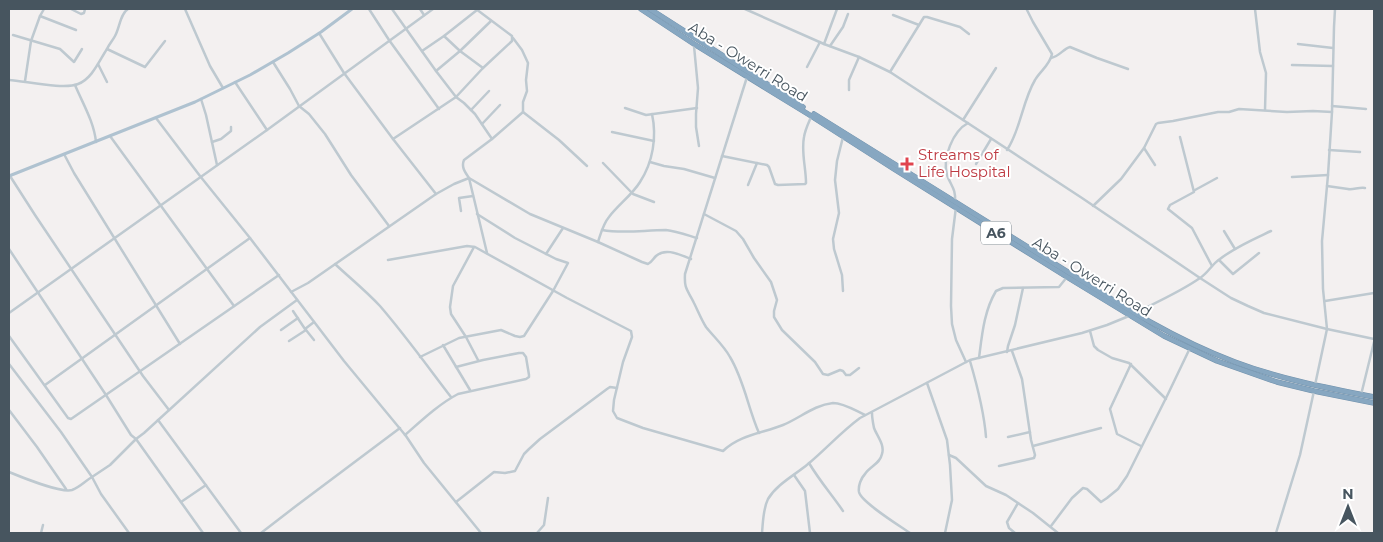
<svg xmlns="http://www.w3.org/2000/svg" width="1383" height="542" font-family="Montserrat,sans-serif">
  <rect width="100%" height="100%" fill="#f3f0f0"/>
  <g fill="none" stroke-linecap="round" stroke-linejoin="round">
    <g stroke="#7292ac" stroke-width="5.5">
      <g id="highway">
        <path d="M641,9L694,44L808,114L894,169L1067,277L1164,336L1217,361L1277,382L1314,391L1374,403"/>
        <path d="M650,9L803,107"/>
        <path d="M814,114C889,161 964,207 1039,254C1102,293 1165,336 1235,362C1280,379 1327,388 1374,397"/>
      </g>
    </g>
    <g stroke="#bec9d0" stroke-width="2.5">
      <path d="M71,9L81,14L84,13L85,9"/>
      <path d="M185,9L210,66L223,88"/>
      <path d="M369,9L389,40L439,109"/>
      <path d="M392,9L436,71L456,97L464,103L475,114L492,139"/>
      <path d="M420,9L424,15"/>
      <path d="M745,9L824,44L859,57L890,72L1082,198L1200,278L1231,298L1248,306L1264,313L1327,329L1374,339"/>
      <path d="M1255,9L1260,52L1266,73L1265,110"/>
      <path d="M893,15L919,25"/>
      <path d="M40,16L76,30"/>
      <path d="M319,33L344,73L393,139L456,97L483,68L512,41V36L476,9"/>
      <path d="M13,35L60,49L74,62L82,49"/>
      <path d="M444,36L460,51L483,68"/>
      <path d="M513,38L522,50L528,63L526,80L527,91L523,102V112L492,139L464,160C461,167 465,172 469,178L530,214L598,242L642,262L648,264C652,262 653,259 656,256C666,247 680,255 691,259"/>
      <path d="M824,44L837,9"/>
      <path d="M1298,44L1333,48"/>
      <path d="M694,46L698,88L696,114V127L699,146"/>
      <path d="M830,46L843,27L848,14"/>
      <path d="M107,49L145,67L165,41"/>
      <path d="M422,51L444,36L477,10"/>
      <path d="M1051,58C1060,56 1063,49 1070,47L1097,58L1128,69"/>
      <path d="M273,62L290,89L299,106L309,114L325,134L351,175L389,226"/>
      <path d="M98,64L107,82"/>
      <path d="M1292,65L1333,66"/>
      <path d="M807,67L820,42"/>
      <path d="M436,71L460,51L491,21"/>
      <path d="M890,72L924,17H927L960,27L969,34"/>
      <path d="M747,77L685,274C684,290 688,290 694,303C698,311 701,319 706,327C714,337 724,346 730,357C744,380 748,408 759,433"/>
      <path d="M9,80C25,81 64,90 78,84C92,79 99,61 107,49C109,44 113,40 115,36C120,27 120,14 128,9"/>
      <path d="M25,81L31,41L40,16L44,9"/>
      <path d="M235,82L267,130"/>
      <path d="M75,85C83,104 94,122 96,142"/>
      <path d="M849,90V80L859,57"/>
      <path d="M201,99L206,115L217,165"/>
      <path d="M1332,106L1366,109"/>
      <path d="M625,108L646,115L697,108"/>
      <path d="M471,110L489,91"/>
      <path d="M523,112L559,140L587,166"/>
      <path d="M156,118L200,176L250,238L344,361L406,436L424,463L481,533"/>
      <path d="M963,120L996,68"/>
      <path d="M482,124L500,105"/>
      <path d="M612,132L654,141"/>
      <path d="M110,136L234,306"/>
      <path d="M843,137L837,161L835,180L839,213L833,239L834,249L842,275L843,291"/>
      <path d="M1180,137L1194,192L1170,205L1168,209L1192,228L1212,266"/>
      <path d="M393,139L436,194"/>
      <path d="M212,142L221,139L231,131V127"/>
      <path d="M1007,150C1021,129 1022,102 1035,80C1040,71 1050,65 1052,54L1033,22L1027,10"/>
      <path d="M1329,150L1360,152"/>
      <path d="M64,154L74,173L180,344"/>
      <path d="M722,156L767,165L769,167L775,184L778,185L805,184L806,183C806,168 801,152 804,137C805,130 808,124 811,117"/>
      <path d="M650,162L664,166L684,169L715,178"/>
      <path d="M603,163L633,194L654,202"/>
      <path d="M976,164L991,139"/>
      <path d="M1155,165L1144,148L1156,124L1158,123L1173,121L1218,112H1229L1239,109L1287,112L1313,111L1332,112"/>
      <path d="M10,176L35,215L143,376L169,410"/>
      <path d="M1292,177L1328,175"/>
      <path d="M748,185L757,163"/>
      <path d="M1327,186C1334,187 1341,188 1348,189C1353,190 1359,187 1365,188"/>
      <path d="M1195,190L1217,178"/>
      <path d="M955,201C956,189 951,186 947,175C942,158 953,131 968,123"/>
      <path d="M1093,206L1121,179L1144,148"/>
      <path d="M956,207L952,239L951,306L952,324L956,340L966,362"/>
      <path d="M461,211L459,198L473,196"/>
      <path d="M704,214L736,231L743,239L754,258L771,282L777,300L774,311V317L782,330L815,362L823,374L828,375L840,370L843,371L846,375H850L859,368"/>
      <path d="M602,230C624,234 644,230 666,230C676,231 687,235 697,238"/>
      <path d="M1224,231L1235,249"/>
      <path d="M598,242C601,233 603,224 609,217C618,205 632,195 640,182C653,162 657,137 652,114"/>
      <path d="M474,247L453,286L450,307L451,314L466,337L478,360"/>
      <path d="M9,249L106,395L131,435L136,439L144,433L260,327L297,300"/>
      <path d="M546,254L563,228"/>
      <path d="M388,260L467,246L475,247L567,298L631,331L632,337L623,362L614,400L613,411L617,418L643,428L723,451C739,435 763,433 783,425C800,418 814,405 833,403C844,403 856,411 865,415"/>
      <path d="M1219,260L1233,274L1259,253"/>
      <path d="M335,264C350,278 366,291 380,306C405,335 428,367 451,397"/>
      <path d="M291,292L308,283L436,194L454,184L469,178L487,253"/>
      <path d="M1325,301L1374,293"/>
      <path d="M293,311L305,329L314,322"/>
      <path d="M9,313L267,130L433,9"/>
      <path d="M1135,313C1157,302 1180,292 1200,278C1208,273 1212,264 1220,259C1235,247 1254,239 1271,231"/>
      <path d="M281,330L298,318"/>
      <path d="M306,330L314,340"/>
      <path d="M1090,331L1094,346L1098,350L1112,358L1129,363L1166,399"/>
      <path d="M9,336L68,418L71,419L279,275"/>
      <path d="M289,341L306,330"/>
      <path d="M443,345L470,390"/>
      <path d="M1007,352L1008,346L1015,325L1023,288"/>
      <path d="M420,357L459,338L501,330L515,336L520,337L524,336L553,291L568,263L556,259L515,238L477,214"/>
      <path d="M979,358C982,335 984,311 996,291L1003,288L1059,287L1067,277"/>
      <path d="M970,361C977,385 984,411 986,437"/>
      <path d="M9,364L61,432L92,477L110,465L136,439L203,533"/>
      <path d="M1131,364L1110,409L1117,434L1141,446"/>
      <path d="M927,383L947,440L950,465L952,500L945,533"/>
      <path d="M45,385L250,238"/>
      <path d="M1315,385L1327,329L1323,289L1322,241L1328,175L1332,112L1334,27L1335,9"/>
      <path d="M1361,395L1374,342"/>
      <path d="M9,410L37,447L66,489"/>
      <path d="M872,413C872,418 873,423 874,428C877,436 885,445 882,454C880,464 870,466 865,474C861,478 858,486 859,492C861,502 900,526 910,533"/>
      <path d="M158,420L241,533"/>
      <path d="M405,435C422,420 439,404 458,394L526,379L529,377V375L526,357L523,353H519L483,360L456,367"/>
      <path d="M1008,437L1030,432"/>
      <path d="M1033,446L1101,428"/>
      <path d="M949,455L956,458L986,486L1006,495L1033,513L1058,533"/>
      <path d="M809,463C819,480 832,495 843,511"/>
      <path d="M999,466L1034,458L1035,455L1031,440L1022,379L1012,351"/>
      <path d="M9,472C21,477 61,493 72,490C80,487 85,481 92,477L101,494L129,533"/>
      <path d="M794,475L805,491L810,533"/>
      <path d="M181,502L206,485"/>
      <path d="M456,502L494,472L505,473L515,471L524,454L529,449L540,439L607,389L610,387L617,388"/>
      <path d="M1051,526L1072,498L1083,488L1087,489L1101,502L1107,498L1118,489L1127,476L1168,394L1190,348"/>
      <path d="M41,533L43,525"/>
      <path d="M261,533L296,506L400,428"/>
      <path d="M537,533L544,525L548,498"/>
      <path d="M762,533C763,522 763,509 768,499C777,484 795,475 808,464C826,449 841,432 860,418L970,360L1082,333L1107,325L1129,316"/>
      <path d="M1015,533L1009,528L1007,522L1018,503"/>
      <path d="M1276,533L1300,455L1314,391"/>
    </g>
    <path stroke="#afc2d0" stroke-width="3" d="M9,176L195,102L250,75L288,53L321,32L352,9"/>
    <use href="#highway" stroke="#87a7c1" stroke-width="4.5"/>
  </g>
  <path fill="#e0444e" stroke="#fff" stroke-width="2" d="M904.5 156.5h5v5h5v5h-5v5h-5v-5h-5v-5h5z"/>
  <g text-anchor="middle" stroke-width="4" stroke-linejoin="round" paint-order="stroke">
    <rect fill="#fff" stroke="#7e888f" stroke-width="1" x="981" y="221.5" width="30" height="23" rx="4"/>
    <g font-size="14" font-weight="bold" fill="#47555f">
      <text x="996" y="238">A6</text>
    </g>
    <g font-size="15" fill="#47555f" stroke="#fff">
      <text transform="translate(748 62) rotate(32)" y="5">Aba - Owerri Road</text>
      <text transform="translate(1092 277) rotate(32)" y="5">Aba - Owerri Road</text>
    </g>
    <g font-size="15" fill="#be3a42" stroke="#fff" text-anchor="start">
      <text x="918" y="160">Streams of<tspan x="918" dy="17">Life Hospital</tspan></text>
    </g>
  </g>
  <rect width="1383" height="542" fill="none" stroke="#47555f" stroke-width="20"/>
  <g transform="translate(1348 507)" stroke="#ffffff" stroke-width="4" paint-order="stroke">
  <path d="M0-4L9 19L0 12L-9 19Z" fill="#47555f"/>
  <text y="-8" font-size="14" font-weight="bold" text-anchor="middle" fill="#47555f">N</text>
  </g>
</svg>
